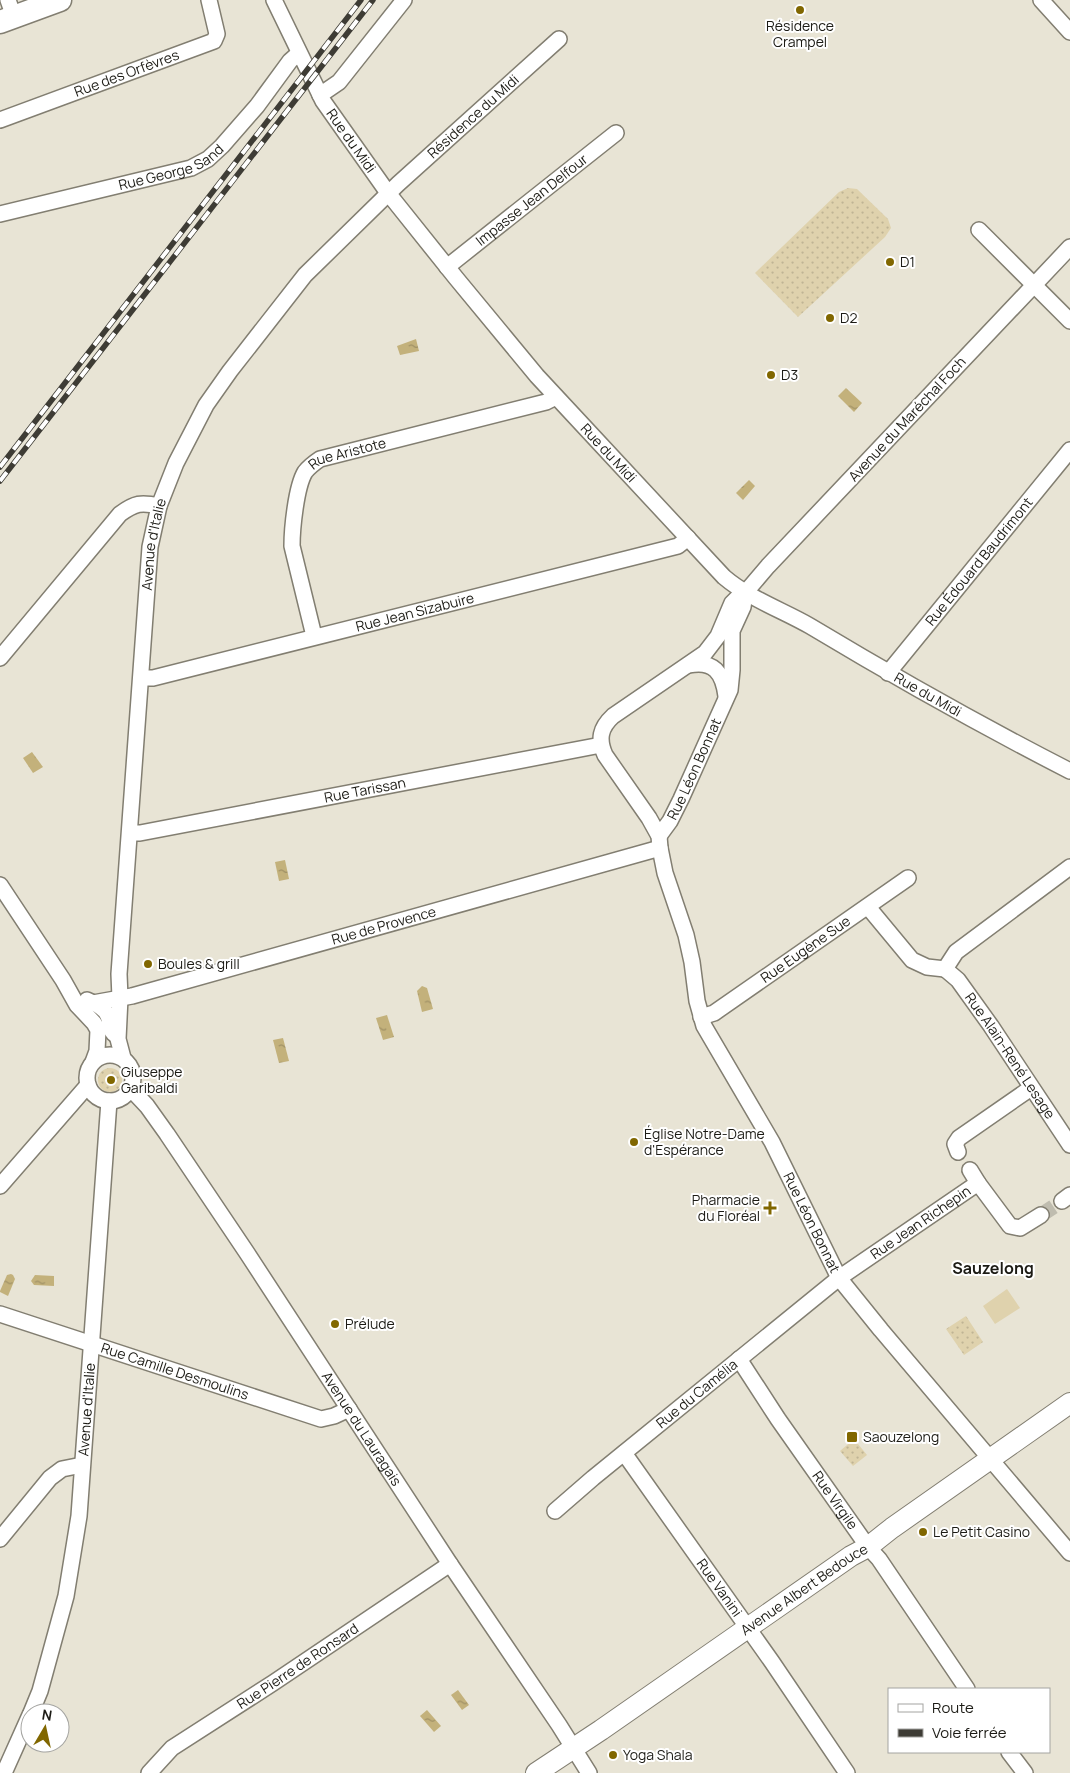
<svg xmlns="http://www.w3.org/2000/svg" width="1070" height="1773" font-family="Manrope,sans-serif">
  <defs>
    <pattern id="grass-dots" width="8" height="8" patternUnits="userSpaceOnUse" patternTransform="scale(1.25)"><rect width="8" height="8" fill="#dfd2ad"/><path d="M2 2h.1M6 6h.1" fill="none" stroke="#bfb494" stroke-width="1.8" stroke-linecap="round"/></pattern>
    <pattern id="water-ripples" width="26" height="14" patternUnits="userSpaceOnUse" patternTransform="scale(1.25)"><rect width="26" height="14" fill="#c3b17b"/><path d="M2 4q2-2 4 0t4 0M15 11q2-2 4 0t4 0" fill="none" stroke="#9e8f64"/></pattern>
  </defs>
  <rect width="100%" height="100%" fill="#e8e4d5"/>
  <g fill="url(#grass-dots)">
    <path d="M848,188L857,189L888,219L891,228L885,237L798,317L755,273L839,192Z"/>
    <circle cx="110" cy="1080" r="12"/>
    <path d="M966,1316L983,1342L964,1355L946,1329Z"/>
    <path d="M854,1439L867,1455L853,1466L840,1451Z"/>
  </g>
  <path fill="#dfd2ad" d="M1007,1289L1020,1308L995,1324L983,1306Z"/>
  <g fill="url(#water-ripples)">
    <path d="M416,339L419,351L400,355L397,346Z"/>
    <path d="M846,388L862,403L854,412L838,396Z"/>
    <path d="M749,480L755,486L743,500L736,493Z"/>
    <path d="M32,752L43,767L33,773L23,758Z"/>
    <path d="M285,860L289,879L279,881L275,862Z"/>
    <path d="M422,986L427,988L433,1009L422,1012L417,991Z"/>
    <path d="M387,1015L394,1037L383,1040L376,1018Z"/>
    <path d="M283,1038L289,1061L279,1063L273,1040Z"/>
    <path d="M11,1274L13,1275L15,1279L8,1296L0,1292V1291L7,1275Z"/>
    <path d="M35,1275L54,1276V1286L34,1285L31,1281Z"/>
    <path d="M458,1690L469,1705L462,1710L451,1695Z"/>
    <path d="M427,1710L441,1726L434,1732L420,1716Z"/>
  </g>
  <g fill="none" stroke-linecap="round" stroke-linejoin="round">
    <path stroke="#bfbcaf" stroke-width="15" stroke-dasharray="15 8" stroke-linecap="butt" d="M1041,1215L1062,1201"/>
    <g stroke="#827e71" stroke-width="18">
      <g id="minor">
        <path d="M8,0L14,17"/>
        <path id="s1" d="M274,0L323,101L388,193L456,278L537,376L724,577C750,599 782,610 810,626C895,677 982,726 1070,771"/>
        <path d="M1041,0L1070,32"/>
        <path d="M320,95L339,82L404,0"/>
        <path id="s2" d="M0,120L214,41L217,34L209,0"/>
        <path id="s3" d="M0,214L191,168L208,159L222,146L257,106L290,61L299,53"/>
        <path d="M979,230L1070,321"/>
        <path id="s4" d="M1070,247L768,566L745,593L738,597L732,603L718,636L705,653L613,716C600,728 598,739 605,755L649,818L659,836L660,848L665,873L686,935L692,962L697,1001L704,1026L772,1142L839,1278L881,1330L1070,1553"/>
        <path id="s5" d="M447,267L616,133"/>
        <path id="s6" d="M314,636L292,546C292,529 296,487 305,472C309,467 314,463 320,459L546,402L556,397"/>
        <path d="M0,658L120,514C135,503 141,502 159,506"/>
        <path d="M689,665C714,660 723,673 726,696"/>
        <path id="s7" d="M888,673L1070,450"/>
        <path id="s8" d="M141,678H153L678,546L688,538"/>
        <path id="s9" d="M130,833H140L601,745"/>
        <path id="s10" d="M659,836L670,821L681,799L730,690L732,670V631L743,607L745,593"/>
        <path d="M0,885L63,980L77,1005L94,1023L98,1030L97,1051L93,1062"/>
        <path d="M868,907L912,960L927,967L945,969"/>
        <path id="s11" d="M945,969L958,980L991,1026L1070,1145"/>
        <path d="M945,969L956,952L1070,867"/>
        <path d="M87,1000C96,1004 107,1009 109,1019C110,1026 109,1028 114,1034"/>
        <path id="s12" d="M93,1003L132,996L660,848"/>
        <path id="s13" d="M701,1017L714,1013L908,878"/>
        <circle cx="110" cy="1078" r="23"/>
        <path id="s14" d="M123,1058L118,1039L120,998L119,974L150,547L159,506L176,463L206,405L230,371L305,275L398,184L559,39"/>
        <path id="s15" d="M131,1089L147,1106L167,1134L247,1253L450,1564L559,1725L589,1773"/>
        <path d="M958,1152L955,1144L959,1138L1031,1088"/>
        <path d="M970,1170L978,1183"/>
        <path d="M0,1186L88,1085"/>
        <path d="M1062,1201L1070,1195"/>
        <path id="s16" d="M0,1314L321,1419L334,1416L349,1409"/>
        <path id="s17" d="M739,1359L778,1419L868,1547L879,1559L967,1689"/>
        <path id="s18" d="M624,1453L772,1662L847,1773"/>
        <path id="s19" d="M555,1511L593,1478L839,1278L978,1183L1010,1226L1020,1228L1041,1215"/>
        <path d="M0,1539L50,1478L62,1469L82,1465"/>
        <path id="s20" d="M31,1713L40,1691L66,1596L79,1516L109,1101"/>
        <path d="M1009,1752L1025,1773"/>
        <path d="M4,1773L30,1715"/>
        <path id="s21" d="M149,1773L172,1748L273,1683L450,1564"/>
      </g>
    </g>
    <g stroke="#827e71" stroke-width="22">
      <g id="tertiary">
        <path id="s22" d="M536,1773L601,1730L851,1556L868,1547L892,1528L1070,1403"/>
      </g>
    </g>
    <g stroke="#827e71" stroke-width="25">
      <path id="secondary" d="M0,22L60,0"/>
    </g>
    <use href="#minor" stroke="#fff" stroke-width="15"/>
    <use href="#tertiary" stroke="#fff" stroke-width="20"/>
    <use href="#secondary" stroke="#fff" stroke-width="22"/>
    <g stroke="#3e3c35" stroke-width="5.5">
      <g id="rail">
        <path d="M0,467L361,0"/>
        <path d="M0,481L373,0"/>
      </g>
    </g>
    <use href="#rail" stroke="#fff" stroke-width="4" stroke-dasharray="11" stroke-linecap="butt"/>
  </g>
  <g fill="#816700" stroke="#fff" stroke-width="2">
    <circle cx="800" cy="10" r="5"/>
    <circle cx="890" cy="262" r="5"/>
    <circle cx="830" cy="318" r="5"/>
    <circle cx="771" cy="375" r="5"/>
    <circle cx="148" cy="964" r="5"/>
    <circle cx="111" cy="1080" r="5"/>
    <circle cx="634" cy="1142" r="5"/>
    <path d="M767.5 1200.5h5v5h5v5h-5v5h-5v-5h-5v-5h5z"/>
    <circle cx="335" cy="1324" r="5"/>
    <rect x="846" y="1431" width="12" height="12" rx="2.5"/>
    <circle cx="923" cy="1532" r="5"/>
    <circle cx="613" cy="1755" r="5"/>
  </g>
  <g text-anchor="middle" stroke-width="4" stroke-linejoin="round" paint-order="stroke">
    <g font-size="14" fill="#1c1b15" stroke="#fff" text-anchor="start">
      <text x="800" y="31" text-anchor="middle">Résidence<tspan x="800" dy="16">Crampel</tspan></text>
      <text x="900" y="267">D1</text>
      <text x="840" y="323">D2</text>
      <text x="781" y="380">D3</text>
      <text x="158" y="969">Boules &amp; grill</text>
      <text x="121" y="1077">Giuseppe<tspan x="121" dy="16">Garibaldi</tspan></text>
      <text x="644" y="1139">Église Notre-Dame<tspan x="644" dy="16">d'Espérance</tspan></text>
      <text x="760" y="1205" text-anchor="end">Pharmacie<tspan x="760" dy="16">du Floréal</tspan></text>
      <text x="345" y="1329">Prélude</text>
      <text x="863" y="1442">Saouzelong</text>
      <text x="933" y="1537">Le Petit Casino</text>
      <text x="623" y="1760">Yoga Shala</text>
    </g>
    <g font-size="14" fill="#1c1b15" stroke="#fff">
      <text dy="5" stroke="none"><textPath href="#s2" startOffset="135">Rue des Orfèvres</textPath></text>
      <text dy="5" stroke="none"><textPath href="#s14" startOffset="1061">Résidence du Midi</textPath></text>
      <text dy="5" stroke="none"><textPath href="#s1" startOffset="161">Rue du Midi</textPath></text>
      <text dy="5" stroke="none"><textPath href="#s3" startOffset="178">Rue George Sand</textPath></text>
      <text dy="5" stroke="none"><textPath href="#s5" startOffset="108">Impasse Jean Delfour</textPath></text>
      <text transform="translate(907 419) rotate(-47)" y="5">Avenue du Maréchal Foch</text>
      <text dy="5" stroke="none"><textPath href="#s1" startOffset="566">Rue du Midi</textPath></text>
      <text dy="5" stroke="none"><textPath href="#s6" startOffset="216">Rue Aristote</textPath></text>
      <text dy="5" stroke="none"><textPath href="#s14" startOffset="516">Avenue d'Italie</textPath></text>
      <text dy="5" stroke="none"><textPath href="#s7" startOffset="144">Rue Édouard Baudrimont</textPath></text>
      <text dy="5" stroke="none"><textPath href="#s8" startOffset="282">Rue Jean Sizabuire</textPath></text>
      <text dy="5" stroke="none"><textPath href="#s1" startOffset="971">Rue du Midi</textPath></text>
      <text dy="5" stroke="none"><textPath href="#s10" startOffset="76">Rue Léon Bonnat</textPath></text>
      <text dy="5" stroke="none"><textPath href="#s9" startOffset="239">Rue Tarissan</textPath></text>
      <text dy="5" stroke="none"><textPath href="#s12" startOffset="301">Rue de Provence</textPath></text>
      <text dy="5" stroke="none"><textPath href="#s13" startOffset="125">Rue Eugène Sue</textPath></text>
      <text dy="5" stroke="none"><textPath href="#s11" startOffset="109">Rue Alain-René Lesage</textPath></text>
      <text dy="5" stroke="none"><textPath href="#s19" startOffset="466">Rue Jean Richepin</textPath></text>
      <text dy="5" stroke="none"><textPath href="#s4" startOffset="1221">Rue Léon Bonnat</textPath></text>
      <text dy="5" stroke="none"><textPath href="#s16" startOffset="184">Rue Camille Desmoulins</textPath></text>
      <text dy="5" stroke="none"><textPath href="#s19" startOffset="184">Rue du Camélia</textPath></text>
      <text dy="5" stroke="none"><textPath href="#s20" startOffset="310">Avenue d'Italie</textPath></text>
      <text dy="5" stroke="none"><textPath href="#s15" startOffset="411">Avenue du Lauragais</textPath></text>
      <text dy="5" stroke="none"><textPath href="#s17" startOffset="171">Rue Virgile</textPath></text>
      <text dy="5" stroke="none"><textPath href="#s18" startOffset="165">Rue Vanini</textPath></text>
      <text dy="5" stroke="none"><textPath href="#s22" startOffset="325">Avenue Albert Bedouce</textPath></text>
      <text dy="5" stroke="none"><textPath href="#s21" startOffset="184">Rue Pierre de Ronsard</textPath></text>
    </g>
    <g font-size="16" font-weight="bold" fill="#1c1b15" stroke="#fff">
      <text x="993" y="1274">Sauzelong</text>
    </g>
  </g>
  <rect x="888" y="1688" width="162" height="65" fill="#ffffff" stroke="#a4a4a1"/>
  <rect x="898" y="1704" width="25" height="8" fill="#ffffff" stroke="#a4a4a1"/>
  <text x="932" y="1713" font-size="15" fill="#1c1b15">Route</text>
  <rect x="898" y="1729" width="25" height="8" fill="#3e3c35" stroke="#a4a4a1"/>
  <text x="932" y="1738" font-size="15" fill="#1c1b15">Voie ferrée</text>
  <g transform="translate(45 1728) rotate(9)"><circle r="24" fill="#ffffff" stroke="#a4a4a1"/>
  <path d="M0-4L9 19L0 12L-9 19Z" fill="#816700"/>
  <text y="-8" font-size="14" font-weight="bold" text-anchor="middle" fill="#1c1b15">N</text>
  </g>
</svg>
